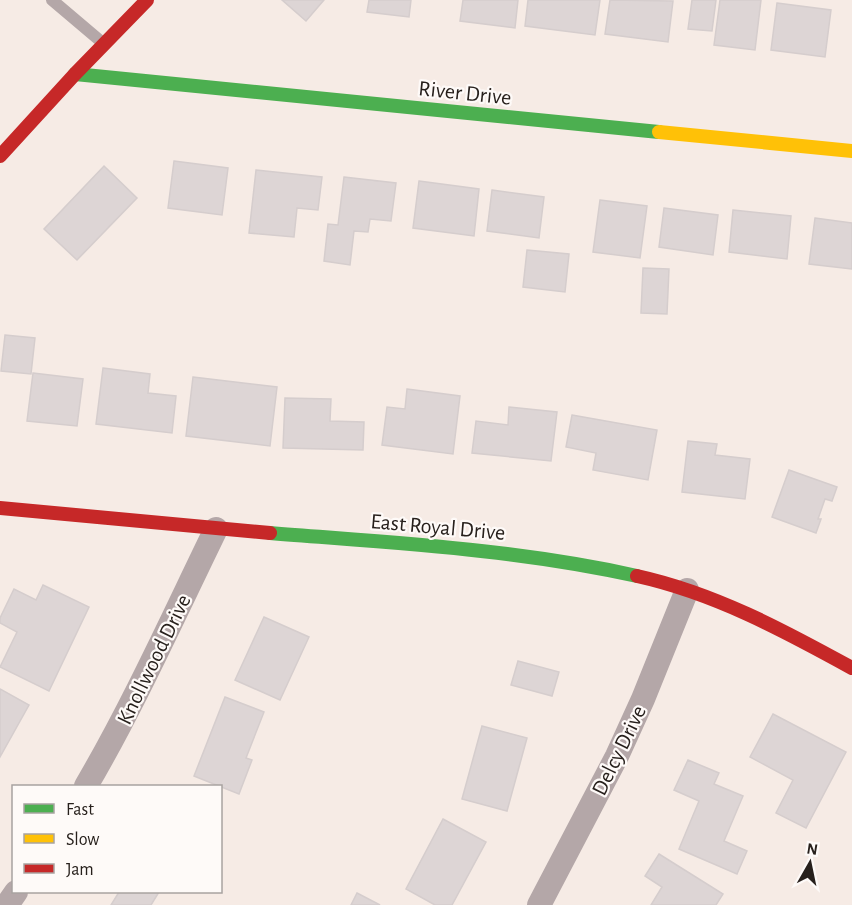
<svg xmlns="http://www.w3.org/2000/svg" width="852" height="905" font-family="'Alegreya Sans',sans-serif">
  <rect width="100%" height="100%" fill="#f6ebe5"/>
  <g fill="#ddd5d5" stroke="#d5cdcd" stroke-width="1.5">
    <path d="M282,0H324L306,21Z"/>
    <path d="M369,0H411L409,17L367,12Z"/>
    <path d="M463,0H518L515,28L460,21Z"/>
    <path d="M528,0H600L595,35L525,26Z"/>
    <path d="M610,0L673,1L668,42L605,34Z"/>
    <path d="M692,0H716L712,31L688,29Z"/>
    <path d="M720,0H761L755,50L714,45Z"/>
    <path d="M777,3L831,10L825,57L771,50Z"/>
    <path d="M174,161L228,168L222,215L168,208Z"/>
    <path d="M104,166L137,198L77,260L44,229Z"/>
    <path d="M256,170L322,177L318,210L297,208L294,237L249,233Z"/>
    <path d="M344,177L396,183L391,221L370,219L368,232L354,231L350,265L324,261L328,224L338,225Z"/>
    <path d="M419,181L479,189L474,236L413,228Z"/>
    <path d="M492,190L544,197L539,238L487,231Z"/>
    <path d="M600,200L647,206L640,258L593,252Z"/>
    <path d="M664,208L718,215L713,255L659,247Z"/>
    <path d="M733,210L791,216L787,259L729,252Z"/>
    <path d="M815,218L852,223V269L809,264Z"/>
    <path d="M527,250L569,254L565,292L523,287Z"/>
    <path d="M643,268L669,269L667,314L641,313Z"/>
    <path d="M5,335L35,338L31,374L1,371Z"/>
    <path d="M103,368L150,374L148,393L176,396L172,433L96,424Z"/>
    <path d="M33,373L83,379L77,426L27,421Z"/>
    <path d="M193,377L277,387L270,446L186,436Z"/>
    <path d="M407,389L460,396L453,454L382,445L387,407L405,409Z"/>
    <path d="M285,398L331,399L330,421L364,422L363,450L283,448Z"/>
    <path d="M509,407L557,412L551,461L472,453L476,421L508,425Z"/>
    <path d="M572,415L657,430L648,480L593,470L596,453L566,447Z"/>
    <path d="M688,441L717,444L715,455L750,459L745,499L682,492Z"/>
    <path d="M789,470L837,487L832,501L825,499L818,519H821L816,533L772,517Z"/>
    <path d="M43,585L89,607L49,691L0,667L17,632L0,623V618L14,589L36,600Z"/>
    <path d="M264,617L309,637L280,700L235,680Z"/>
    <path d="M518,661L559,672L552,696L511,685Z"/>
    <path d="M0,689L29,705L0,757Z"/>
    <path d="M225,697L264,712L246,758L252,760L239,794L194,776Z"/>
    <path d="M773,714L846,752L806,828L776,813L793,780L750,757Z"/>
    <path d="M482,726L527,738L507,811L462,799Z"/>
    <path d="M688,760L719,773L714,784L743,796L724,841L747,851L737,874L679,849L699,801L674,790Z"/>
    <path d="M443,819L486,842L452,905H435L406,889Z"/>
    <path d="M659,854L723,894L716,905H651L662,887L645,876Z"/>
    <path d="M119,892H159L151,905H111Z"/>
    <path d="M357,893L380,905H351Z"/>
  </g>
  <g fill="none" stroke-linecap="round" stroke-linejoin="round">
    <path stroke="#b4a7a8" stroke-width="12" d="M52,0L104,44"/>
    <g stroke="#b4a7a8" stroke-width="24">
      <path d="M86,786C134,704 174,615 216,529"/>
      <path d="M7,905L16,892"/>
      <path d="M539,905L617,756L643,699L687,590"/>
    </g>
    <g stroke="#4caf50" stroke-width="14">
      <path d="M75,74L659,132"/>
      <path d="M270,533C393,543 516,549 637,576"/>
    </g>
    <path stroke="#ffc107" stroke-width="14" d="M659,132L852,151"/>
    <g stroke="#c62828" stroke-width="14">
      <path d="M0,156L75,74L147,0"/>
      <path d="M0,508L270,533"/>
      <path d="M637,576C714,593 783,630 852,668"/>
    </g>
  </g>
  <g text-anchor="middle" stroke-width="4.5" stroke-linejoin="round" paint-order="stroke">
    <g font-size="22" fill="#27201c" stroke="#fefaf8">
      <text transform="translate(465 92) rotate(6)" y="8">River Drive</text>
      <text transform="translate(438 526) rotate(5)" y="8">East Royal Drive</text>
      <text transform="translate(153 659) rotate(-64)" y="8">Knollwood Drive</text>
      <text transform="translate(618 750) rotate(-64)" y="8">Delcy Drive</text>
    </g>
  </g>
  <rect x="12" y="785" width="210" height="108" fill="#fefaf8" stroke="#a8a3a0" stroke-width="1.5"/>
  <rect x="24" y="804" width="30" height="9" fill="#4caf50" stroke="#a8a3a0" stroke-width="1.5"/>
  <text x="66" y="815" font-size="18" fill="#27201c">Fast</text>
  <rect x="24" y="834" width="30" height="9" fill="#ffc107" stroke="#a8a3a0" stroke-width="1.5"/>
  <text x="66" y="845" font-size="18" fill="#27201c">Slow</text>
  <rect x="24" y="864" width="30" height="9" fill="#c62828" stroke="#a8a3a0" stroke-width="1.5"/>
  <text x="66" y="875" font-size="18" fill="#27201c">Jam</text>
  <g transform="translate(810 863) rotate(9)" stroke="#fefaf8" stroke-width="4.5" paint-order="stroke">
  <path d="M0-4.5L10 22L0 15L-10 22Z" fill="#27201c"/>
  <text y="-9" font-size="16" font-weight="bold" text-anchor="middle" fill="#27201c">N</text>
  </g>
</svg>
